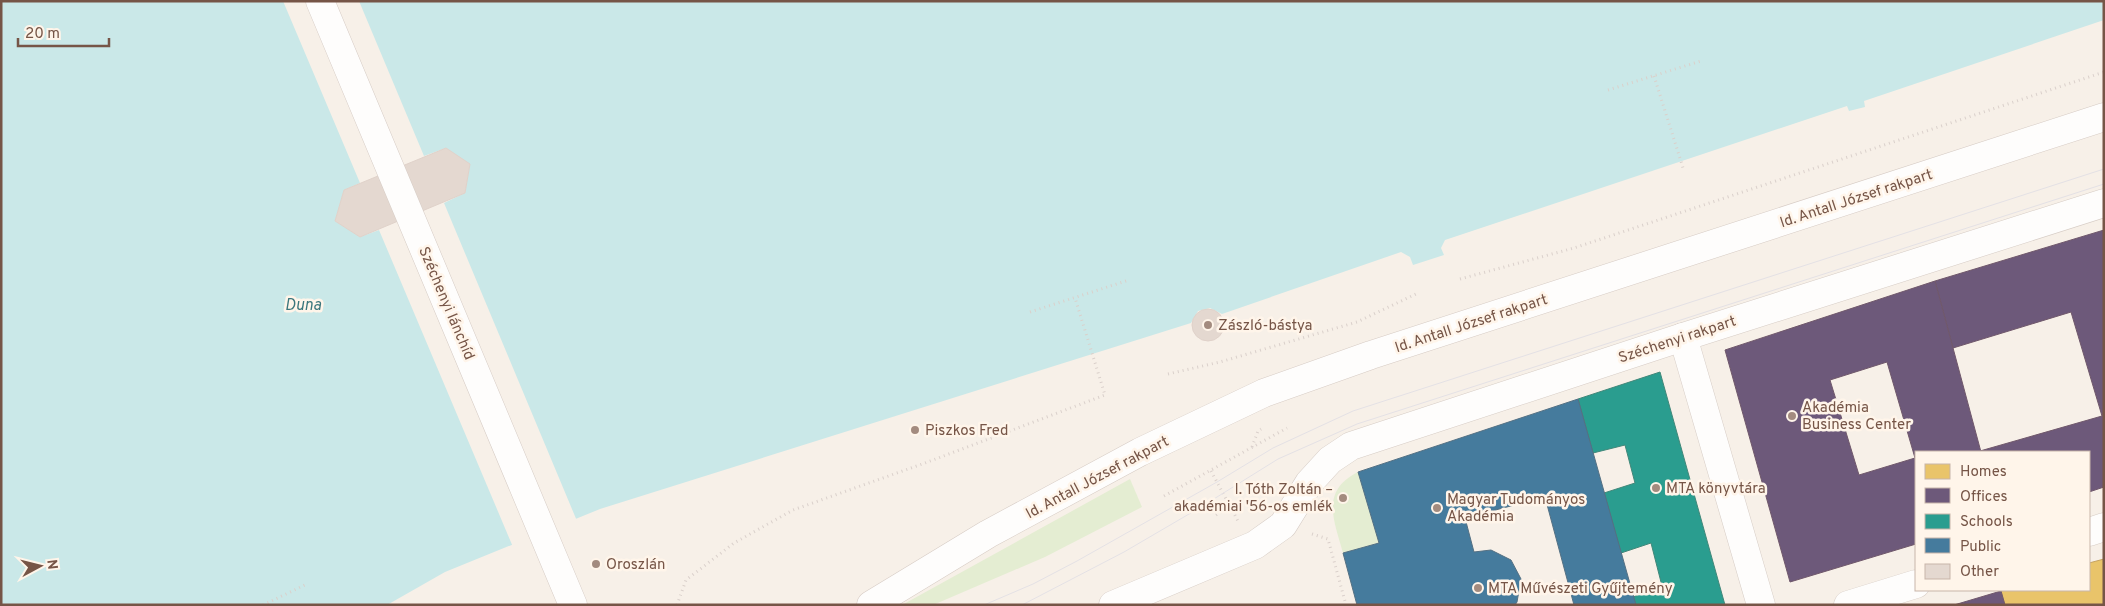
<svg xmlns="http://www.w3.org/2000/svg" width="2105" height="606" font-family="Overpass,sans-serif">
  <rect width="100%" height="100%" fill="#f7f0e8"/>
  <g fill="#e4edd2">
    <path d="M1358,472L1379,543L1343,553C1334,520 1320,491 1358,472Z"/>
    <path d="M1130,479L1142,507L1045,557L933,605H902Z"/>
  </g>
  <path fill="#cae8e8" d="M1,1H2104V20L1864,101L1865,107L1849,111L1847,106L1445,240L1441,248L1444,255L1413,265L1410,257L1401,252L1222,314L1210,308L1198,311L1191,323L600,509L445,572L387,605H1Z"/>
  <path fill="#f7f0e8" d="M283,1H359L424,156L446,148L470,164L465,193L444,203L577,521L513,547L379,230L360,237L335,221L344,190L360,183Z"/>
  <path fill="#e9c46a" stroke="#c6a360" d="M2104,559V605H2005L2001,591L2005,590H2089V563Z"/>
  <g fill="#6d597a" stroke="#70586b" fill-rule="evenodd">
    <path d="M2104,230V487L2089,492V452L1980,451L2102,416L2071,312L1953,348L1935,281Z"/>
    <path d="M1935,281L1981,452H1916V544L1790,582L1725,350ZM1887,362L1915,458L1859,475L1830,380Z"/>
    <path d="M2001,591L2005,605H1954Z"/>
  </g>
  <path fill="#2a9d8f" stroke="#418779" d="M1660,372L1725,605H1636L1633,597L1662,586L1651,543L1621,553L1604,493L1635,483L1625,445L1593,453L1578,399Z"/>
  <path fill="#457b9d" stroke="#547083" d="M1578,399L1636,605H1574L1545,497L1465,518L1474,552L1491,550L1511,560L1521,579L1517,602L1515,605H1357L1343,553L1379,543L1358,472Z"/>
  <g fill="#e4d8d0" stroke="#e0d2ca">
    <path d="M446,148L470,164L465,193L360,237L335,221L344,190Z"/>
    <circle cx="1208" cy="325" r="16"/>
  </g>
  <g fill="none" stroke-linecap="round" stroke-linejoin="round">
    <g stroke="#d6ccc5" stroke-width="29">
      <g id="minor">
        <path d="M1683,337L1761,605"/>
        <path d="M2089,532L2104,527"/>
        <path d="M1113,605L1255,545L1283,525L1309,483L1330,460L1351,446L1683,337L2104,203"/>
        <path d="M1848,605L1916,584"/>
      </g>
    </g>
    <g stroke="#d6ccc5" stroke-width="29">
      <path id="tertiary" d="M320,1L573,605"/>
    </g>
    <g stroke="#d6cbc4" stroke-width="29">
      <path id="secondary" d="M871,605L988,534L1140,452L1264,393L1371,355L2104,117"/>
    </g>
    <g stroke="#dad0cb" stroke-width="3" stroke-dasharray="1 4" stroke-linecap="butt">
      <path d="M1654,76L1684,171"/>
      <path d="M1608,90L1701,61"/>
      <path d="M1460,279L1574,248L2104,72"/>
      <path d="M1030,312L1129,280"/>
      <path d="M1168,374L1220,362L1357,322L1416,294"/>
      <path d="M1252,447L1258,431L1261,429"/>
      <path d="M1211,471L1238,521"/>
      <path d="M1164,496L1287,428"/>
      <path d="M1216,515L1229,506"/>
      <path d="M1312,534L1328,539L1346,605"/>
      <path d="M263,605L307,584"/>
      <path d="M677,605L686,580L734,543L793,510L925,463L1105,395L1075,298"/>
    </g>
    <use href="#minor" stroke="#fefdfc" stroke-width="28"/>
    <use href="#tertiary" stroke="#fefdfc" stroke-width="28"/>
    <use href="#secondary" stroke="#fefdfc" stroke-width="28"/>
    <g stroke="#e4e1e5" stroke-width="1">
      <path d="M984,605L1033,584L1077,561L1217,482L1273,448L1353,411L2104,169"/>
      <path d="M1022,605L1124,552L1201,507L1278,459L1357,424L2104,184"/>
    </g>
  </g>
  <g fill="#a38b7f" stroke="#fff5ea" stroke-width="2">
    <circle cx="1208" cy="325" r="5"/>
    <circle cx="1792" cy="416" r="5"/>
    <circle cx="915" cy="430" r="5"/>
    <circle cx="1656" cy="488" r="5"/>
    <circle cx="1343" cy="498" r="5"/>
    <circle cx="1437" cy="508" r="5"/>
    <circle cx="596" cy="564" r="5"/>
    <circle cx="1478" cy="588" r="5"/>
  </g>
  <g text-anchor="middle" stroke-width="5" stroke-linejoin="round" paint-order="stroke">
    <g font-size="15" fill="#765547" stroke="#fff5ea">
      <text transform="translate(1856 198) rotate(-18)" y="5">Id. Antall József rakpart</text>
      <text transform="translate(447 303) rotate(67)" y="5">Széchenyi lánchíd</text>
      <text transform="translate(1471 323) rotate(-18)" y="5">Id. Antall József rakpart</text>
      <text transform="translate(1677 339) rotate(-18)" y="5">Széchenyi rakpart</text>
      <text transform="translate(1097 477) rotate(-28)" y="5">Id. Antall József rakpart</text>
    </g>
    <g font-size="15" fill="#765547" stroke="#fff5ea" text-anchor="start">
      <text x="1218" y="330">Zászló-bástya</text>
      <text x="1802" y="412">Akadémia<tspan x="1802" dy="17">Business Center</tspan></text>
      <text x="925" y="435">Piszkos Fred</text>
      <text x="1666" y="493">MTA könyvtára</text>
      <text x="1333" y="494" text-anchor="end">I. Tóth Zoltán –<tspan x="1333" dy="17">akadémiai '56-os emlék</tspan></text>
      <text x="1447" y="504">Magyar Tudományos<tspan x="1447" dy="17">Akadémia</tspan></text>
      <text x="606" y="569">Oroszlán</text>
      <text x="1488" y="593">MTA Művészeti Gyűjtemény</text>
    </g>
    <g font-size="16" font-style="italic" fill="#3a767d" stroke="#fff5ea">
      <text x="303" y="310">Duna</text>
    </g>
  </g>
  <rect width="2105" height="606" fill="none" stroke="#765547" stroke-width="5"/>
  <rect x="1915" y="451" width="175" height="140" fill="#fff5ea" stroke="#c8b5a9"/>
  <rect x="1925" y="464" width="25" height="15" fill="#e9c46a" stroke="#c8b5a9"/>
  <text x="1960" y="476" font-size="15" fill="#765547">Homes</text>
  <rect x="1925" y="488" width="25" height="15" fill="#6d597a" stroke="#c8b5a9"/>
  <text x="1960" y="501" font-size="15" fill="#765547">Offices</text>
  <rect x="1925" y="514" width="25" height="15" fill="#2a9d8f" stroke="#c8b5a9"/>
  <text x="1960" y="526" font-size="15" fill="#765547">Schools</text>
  <rect x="1925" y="538" width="25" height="15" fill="#457b9d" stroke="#c8b5a9"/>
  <text x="1960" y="551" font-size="15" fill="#765547">Public</text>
  <rect x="1925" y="564" width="25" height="15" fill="#e4d8d0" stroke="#c8b5a9"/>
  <text x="1960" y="576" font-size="15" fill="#765547">Other</text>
  <g transform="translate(40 566) rotate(83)" stroke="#fff5ea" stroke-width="4" paint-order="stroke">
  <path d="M0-4L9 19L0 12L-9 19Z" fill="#765547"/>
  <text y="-8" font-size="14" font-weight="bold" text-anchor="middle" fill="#765547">N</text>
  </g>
  <path d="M18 38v8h91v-8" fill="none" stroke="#765547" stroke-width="2.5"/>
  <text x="25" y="38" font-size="15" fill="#765547" stroke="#fff5ea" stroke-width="4" paint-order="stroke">20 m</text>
</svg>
